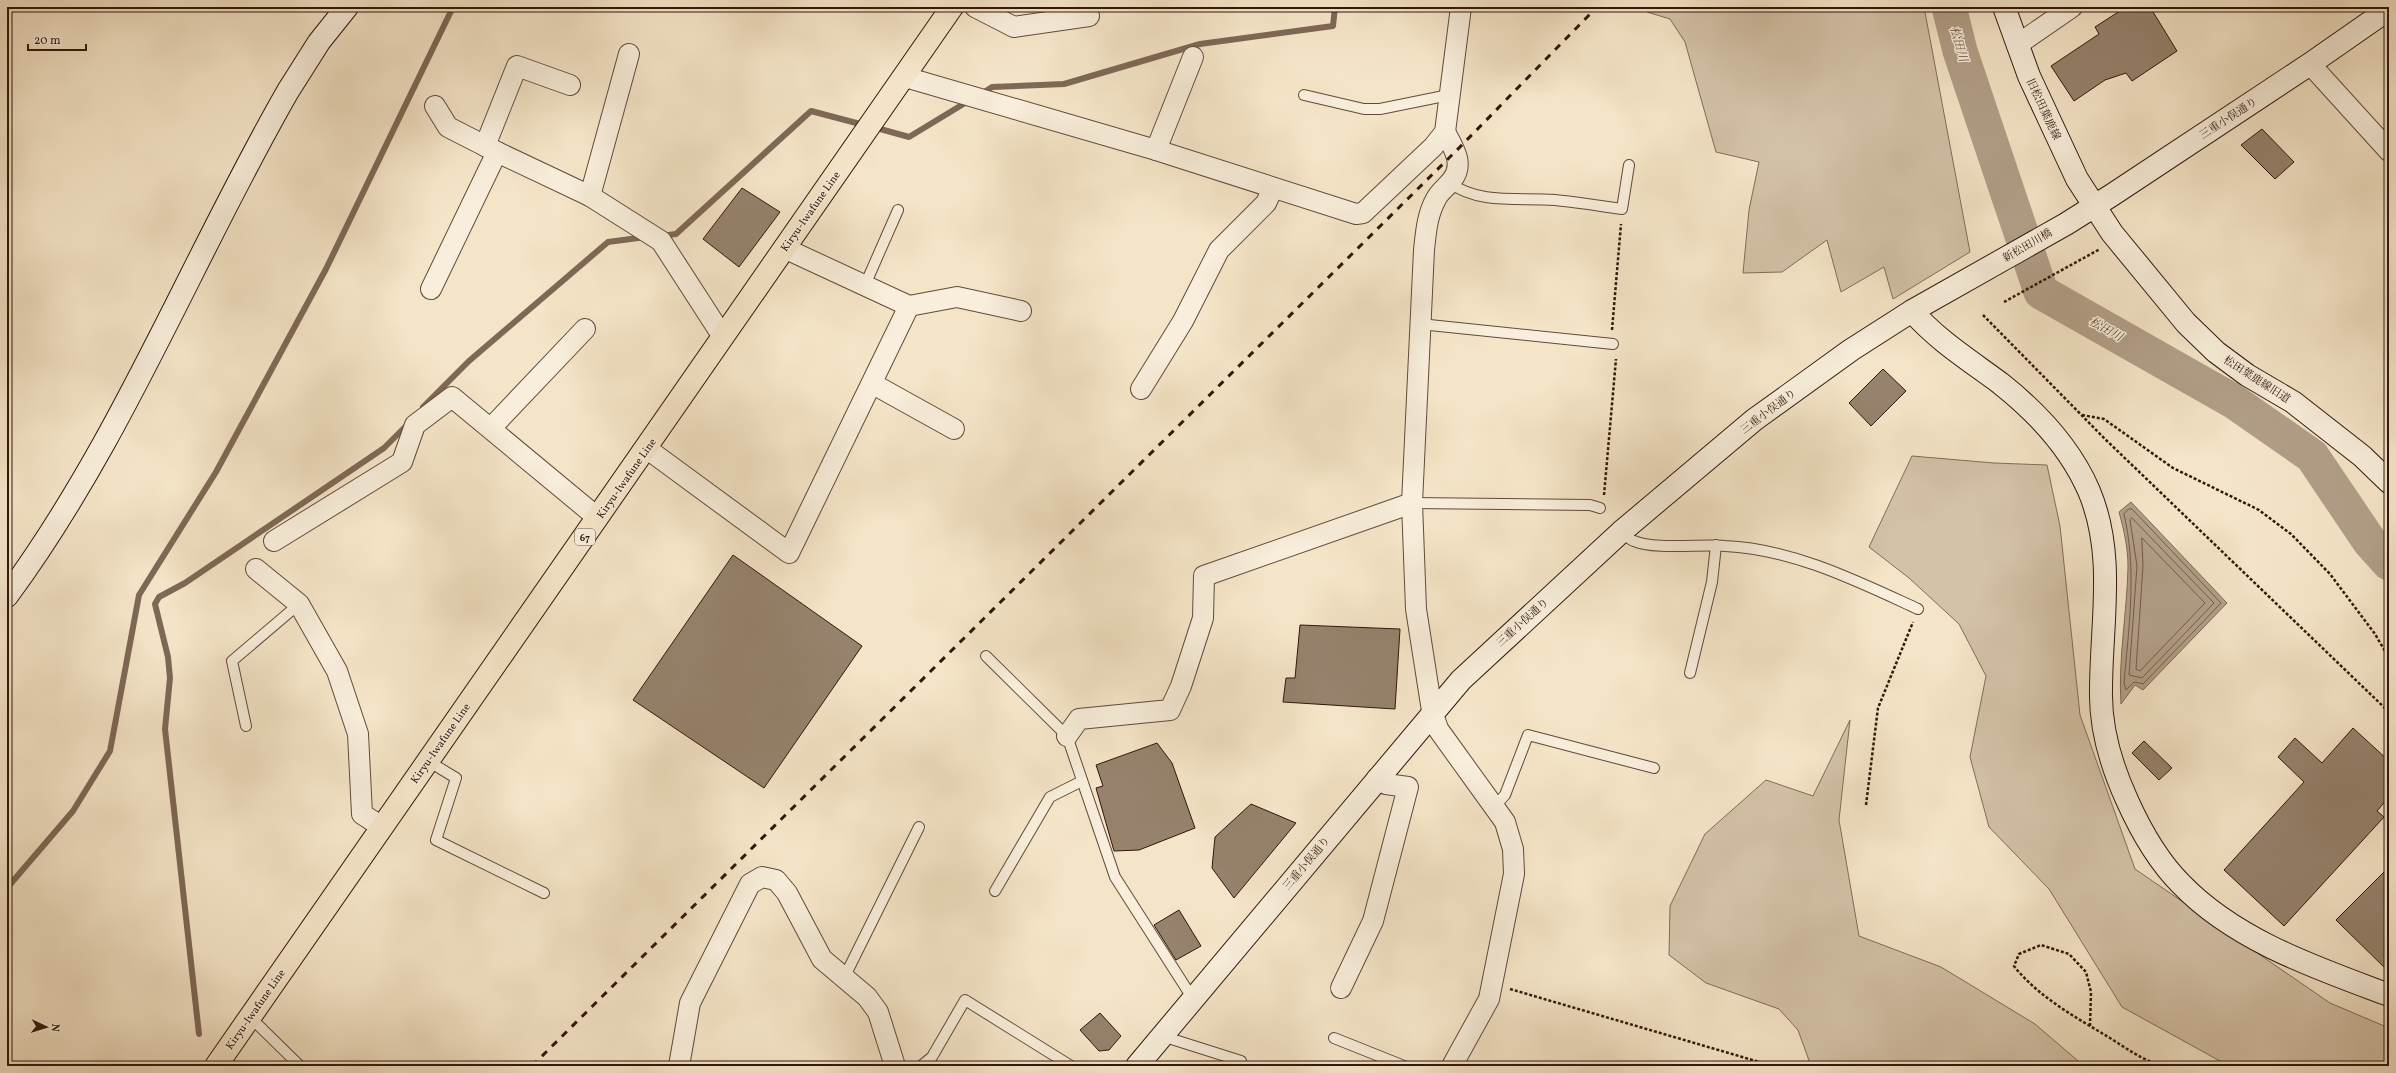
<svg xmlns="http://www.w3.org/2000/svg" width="2396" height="1073" font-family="Vollkorn,'Noto Serif JP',serif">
  <rect width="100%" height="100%" fill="#f5e5c8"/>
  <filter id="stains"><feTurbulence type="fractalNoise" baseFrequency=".005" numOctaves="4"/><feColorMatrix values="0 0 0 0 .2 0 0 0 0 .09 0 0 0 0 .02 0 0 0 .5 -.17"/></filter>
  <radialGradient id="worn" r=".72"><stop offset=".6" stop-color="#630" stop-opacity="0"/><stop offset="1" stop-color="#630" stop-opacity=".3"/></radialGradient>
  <g fill="#d4c2a8" stroke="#826c5a">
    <path d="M1646,7H1924L1970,252L1893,299L1884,267L1841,292L1827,240L1782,272L1743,273L1749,210L1759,162L1716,152L1685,42L1670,19L1647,12Z"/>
    <path d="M1912,456L1994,463L2047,465L2060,526L2080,715L2135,869L2330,1003L2389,1028V1066H2229L2122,1007L2049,889L1989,827L1970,757L1986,676L1959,624L1909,578L1869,547Z"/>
    <path d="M1850,720L1839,820L1859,936L1941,967L2035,1024L2084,1066H1811L1798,1030L1779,1009L1706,983L1669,955L1670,906L1705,834L1766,780L1813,796Z"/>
  </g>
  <path fill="#b29f88" stroke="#7e6856" d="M2131,502L2227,603L2143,690L2135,685L2121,704C2118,659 2127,613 2128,567C2128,548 2124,530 2119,512Z"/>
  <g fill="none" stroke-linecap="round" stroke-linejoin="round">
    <g stroke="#715a4a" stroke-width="1">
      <path d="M2129,509H2132L2221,603L2143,684L2134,682L2126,690L2124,683C2129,626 2137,570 2124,514Z"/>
      <path d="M2132,518L2214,603L2142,678L2129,675L2137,566L2130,520Z"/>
      <path d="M2142,538L2205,603L2140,671L2136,669L2143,566Z"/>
    </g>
    <g stroke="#7e6856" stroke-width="6">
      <path d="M980,95L992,87L1064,84L1200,44L1333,26L1335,7"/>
      <path d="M873,127L909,137L970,100"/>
      <path d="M661,236L676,234L811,111L864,125"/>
      <path d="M423,407L469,361L608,242L646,237"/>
      <path d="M7,888L73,811L110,751L139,595L216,472L326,269L453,7"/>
      <path d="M199,1034L165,729L170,678L168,657L155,604L159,597L185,583L384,448L409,423"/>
    </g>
    <path stroke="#b29f88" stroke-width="35" d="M1949,7L1960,51L2041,292L2233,401L2312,456L2370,542L2389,563"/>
  </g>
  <g fill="#96826d" stroke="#30160b">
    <path d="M2126,7H2150L2177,51L2132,81L2126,73L2105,80L2074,101L2051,66L2099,34L2095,27Z"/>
    <path d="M2262,129L2294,162L2275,179L2241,145Z"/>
    <path d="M742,188L780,212L739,267L703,239Z"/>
    <path d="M1883,369L1906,391L1871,426L1849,403Z"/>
    <path d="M733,555L862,646L764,788L633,700Z"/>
    <path d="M1300,625L1400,629L1395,709L1283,702L1286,678H1295Z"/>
    <path d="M2353,728L2389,761V797L2377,811L2384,817L2284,926L2224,870L2304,782L2278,757L2295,738L2322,763Z"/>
    <path d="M2144,741L2172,768L2159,780L2132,753Z"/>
    <path d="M1157,743L1172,763L1195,828L1139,850L1114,851L1096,788L1103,786L1096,765Z"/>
    <path d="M1251,804L1296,823L1234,898L1212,868L1215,837Z"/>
    <path d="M2389,867V972L2336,920Z"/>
    <path d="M1179,910L1201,946L1176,960L1154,925Z"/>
    <path d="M1100,1013L1121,1036L1109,1050L1099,1051L1080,1030Z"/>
  </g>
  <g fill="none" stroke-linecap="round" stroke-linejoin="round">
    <g stroke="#614a3a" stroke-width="12">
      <g id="lane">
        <path d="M1304,95L1364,109H1380L1449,95"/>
        <path d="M1450,183C1480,205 1520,197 1555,200C1577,202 1600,206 1622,209L1629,165"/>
        <path d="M865,285L898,210"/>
        <path d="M1420,324L1613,344"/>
        <path d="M1412,503L1590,505L1600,508"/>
        <path d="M1621,532C1625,535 1629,539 1634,541C1654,550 1701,544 1725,546C1793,549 1857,581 1918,609"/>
        <path d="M986,656L1067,736L1115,877L1193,999"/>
        <path d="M1690,673L1712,582L1716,545"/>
        <path d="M246,726L232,661L299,604"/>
        <path d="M428,761L456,778L436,840L544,893"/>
        <path d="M1494,807L1505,795L1528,735L1654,768"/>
        <path d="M995,891L1050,797L1082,781"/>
        <path d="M845,976L919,827"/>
        <path d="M250,1017L300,1066"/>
        <path d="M1162,1036L1241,1061L1239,1066"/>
        <path d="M1334,1038L1404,1066"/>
        <path d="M921,1066L932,1057L965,1000L1071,1066"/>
      </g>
    </g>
    <g stroke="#614a3a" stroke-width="22">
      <g id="street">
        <path d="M975,7L1014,27L1089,16"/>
        <path d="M2017,45L2072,7"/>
        <path d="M2310,64L2389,151"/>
        <path d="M905,77L1156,150L1356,214L1363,213L1433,147L1445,132L1461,7"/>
        <path d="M435,106L448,127L497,152"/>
        <path d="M1445,132C1453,147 1465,164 1452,180C1447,187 1439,192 1436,199C1427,215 1426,232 1424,250L1412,503L1416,609L1432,711L1438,729L1505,822L1513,849L1514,874L1489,999L1452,1066"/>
        <path d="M485,146L517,66L570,85"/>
        <path d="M1156,150L1193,57"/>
        <path d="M590,196L629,54"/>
        <path d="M431,289L497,152L590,196L661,241L723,337"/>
        <path d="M909,306L957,297L1021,311"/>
        <path d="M873,384L954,429"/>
        <path d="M1141,389L1183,321L1219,250L1266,203L1273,188"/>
        <path d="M491,428L585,329"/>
        <path d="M646,448L789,553L909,306L784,248"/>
        <path d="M274,541L402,462L415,425L452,397L598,518"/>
        <path d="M256,569L299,604L337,671L358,734L362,814L382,827"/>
        <path d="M1067,736L1079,719L1170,710L1181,686L1203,618L1204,576L1412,503"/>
        <path d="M1341,988L1373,921L1408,787L1386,784L1377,778"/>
        <path d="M679,1066L690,1003L750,884L762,877L776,880L787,893L822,959L867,997L878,1012L895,1066"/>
      </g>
    </g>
    <g stroke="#30160b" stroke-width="24">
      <g id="secondary">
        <path d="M2004,7L2029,76L2077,179L2112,233L2186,323L2216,352L2247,375L2293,402L2362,456L2389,482"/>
        <path d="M1912,311C1937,340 1969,360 2000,383C2038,413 2070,447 2089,491C2116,555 2101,623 2101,690C2100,728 2111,765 2127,800C2140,829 2158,861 2181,884C2236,941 2317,968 2389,995"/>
        <path d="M7,596C122,440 192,258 288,91L319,42L347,7"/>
        <path d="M1137,1066L1461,680L1621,532L1754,420L1851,350L1912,311L2066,224L2112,195L2310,64L2389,9"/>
      </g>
    </g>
    <g stroke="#30160b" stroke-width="24">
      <path id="primary" d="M216,1066L952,7"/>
    </g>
    <g stroke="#30160b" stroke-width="2.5" stroke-dasharray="3 2" stroke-linecap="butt">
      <path d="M2004,302L2100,249"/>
      <path d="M1983,315L2105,439L2389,712"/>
      <path d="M1612,330L1621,224"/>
      <path d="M2082,415L2104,419L2173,468L2259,510L2291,534L2330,574L2375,634L2389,658"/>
      <path d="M1604,495L1616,359"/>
      <path d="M1866,805L1878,708L1913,622"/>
      <path d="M1510,989L1773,1066"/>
      <path d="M2090,1026L2091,992L2086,972L2069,954L2041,945L2019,954L2014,966C2038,997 2077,1018 2110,1038C2127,1049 2143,1060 2162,1066"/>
    </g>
    <use href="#lane" stroke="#f8eedb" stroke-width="10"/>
    <use href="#street" stroke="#f8eedb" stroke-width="20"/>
    <use href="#secondary" stroke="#f8eedb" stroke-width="22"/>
    <use href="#primary" stroke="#f5e5c8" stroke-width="22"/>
    <path stroke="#30160b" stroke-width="3" stroke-dasharray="7 7" stroke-linecap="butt" d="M532,1066L1455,152L1597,7"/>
  </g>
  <g text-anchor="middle" stroke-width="3" stroke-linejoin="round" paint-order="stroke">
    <rect fill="#f8eedb" stroke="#6c5749" stroke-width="1" x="575" y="529" width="20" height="16" rx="3"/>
    <g font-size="10" font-weight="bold" fill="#30160b">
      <text x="585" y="541">67</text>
    </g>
    <g font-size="11" fill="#30160b" stroke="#f8eedb">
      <text transform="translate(2044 109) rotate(65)" y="4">旧松田葉鹿線</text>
      <text transform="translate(2228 118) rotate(-33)" y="4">三重小俣通り</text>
      <text transform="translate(810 211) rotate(-55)" y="4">Kiryu-Iwafune Line</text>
      <text transform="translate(2027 245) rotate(-30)" y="4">新松田川橋</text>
      <text transform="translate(2257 379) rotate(33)" y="4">松田葉鹿線旧道</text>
      <text transform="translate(1768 411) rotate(-37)" y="4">三重小俣通り</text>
      <text transform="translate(626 478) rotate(-55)" y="4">Kiryu-Iwafune Line</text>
      <text transform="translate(1522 622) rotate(-42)" y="4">三重小俣通り</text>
      <text transform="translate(440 743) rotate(-55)" y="4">Kiryu-Iwafune Line</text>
      <text transform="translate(1306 863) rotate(-50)" y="4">三重小俣通り</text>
      <text transform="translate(255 1009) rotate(-55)" y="4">Kiryu-Iwafune Line</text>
    </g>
    <g font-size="12" font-style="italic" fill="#644d3d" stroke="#f8eedb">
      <text transform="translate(1959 44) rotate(74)" y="4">松田川</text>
      <text transform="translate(2106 329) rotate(29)" y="4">松田川</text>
    </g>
  </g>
  <rect width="2396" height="1073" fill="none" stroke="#f5e5c8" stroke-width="24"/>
  <rect x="8" y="8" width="2380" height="1057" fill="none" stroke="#30160b" stroke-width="2"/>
  <rect x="12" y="12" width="2372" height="1049" fill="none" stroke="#30160b"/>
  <g transform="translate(46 1027) rotate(94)" stroke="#f8eedb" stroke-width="3" paint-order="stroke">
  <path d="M0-3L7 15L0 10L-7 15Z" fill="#30160b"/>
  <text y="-6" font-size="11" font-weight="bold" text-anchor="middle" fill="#30160b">N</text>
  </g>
  <path d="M28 44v6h58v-6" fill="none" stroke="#30160b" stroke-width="2"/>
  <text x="34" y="44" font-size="12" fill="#30160b" stroke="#f8eedb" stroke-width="3" paint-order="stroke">20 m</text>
  <rect width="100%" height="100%" filter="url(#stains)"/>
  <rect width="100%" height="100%" fill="url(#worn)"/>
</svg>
